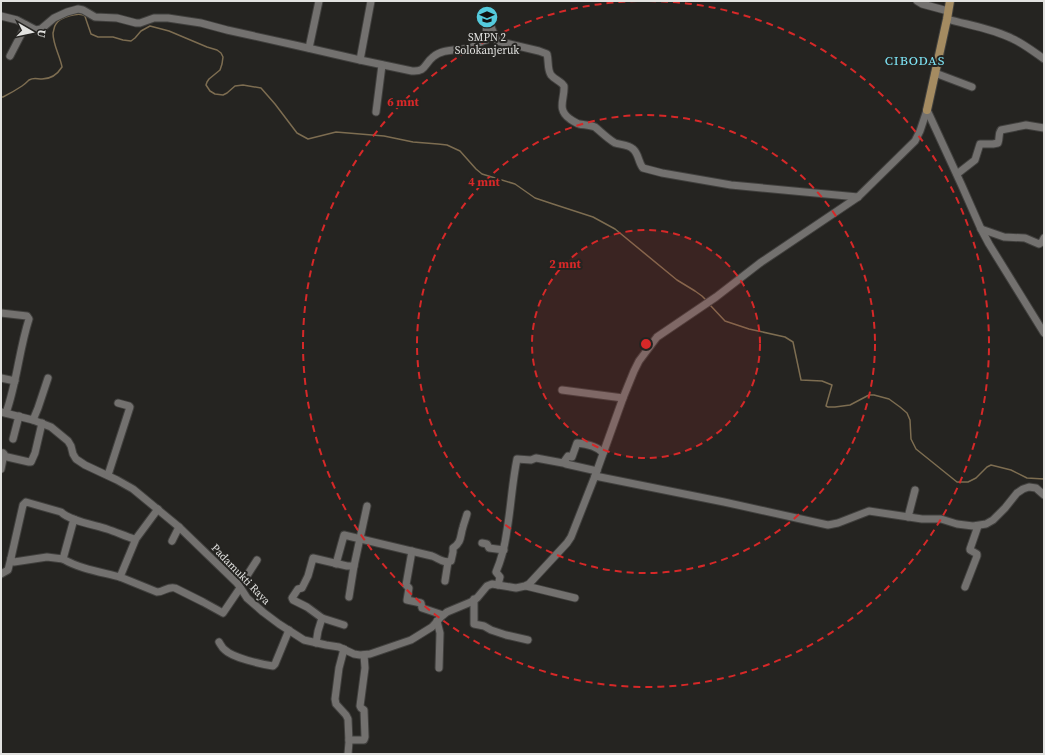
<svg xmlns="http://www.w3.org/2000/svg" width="1045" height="755" font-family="'Source Serif 4',serif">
  <rect width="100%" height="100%" fill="#252421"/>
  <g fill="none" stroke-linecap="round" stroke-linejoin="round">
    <g stroke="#7d6d51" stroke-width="1.5">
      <path d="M1,97H3C9,94 16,90 22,86C25,84 27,82 29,80C34,77 37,79 42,79C51,79 57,75 62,67C60,56 53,45 53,33C54,30 54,26 56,24C59,18 79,11 85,16C85,17 90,31 91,34L98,37H113L123,40L131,41L135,38L141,31L150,26L169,31L207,47L217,50L221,53L223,57L222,64L220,70L209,79L207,82L206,85L210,91L215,94L223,95L227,93L235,86L243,85L261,88L275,104L297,133L308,139L336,132L384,136L413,142L438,144L447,145L460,151L476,169L482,174L515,184L535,198L553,204L593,217L615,229L677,280L695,291L702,296L706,300"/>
      <path d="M710,305L725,321L749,329L785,337L793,342L801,380L822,381L832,385L826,406L828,407H835L850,405L869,395H874L889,399L900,407L907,413L910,420L911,439L916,449L957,482H968L976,478L987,467L991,465L1011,470L1027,478L1044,479"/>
    </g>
    <g stroke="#41403e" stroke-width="9">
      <g id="minor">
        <path d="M917,1L922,4L948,11"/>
        <path d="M1,16L17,20L36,30L41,29L54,18L67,12L78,9L83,10L95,17L117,18L136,23H140L154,18H168L201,23L227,30L299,46L360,60L412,71C426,72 424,64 433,57C443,48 458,51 470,48C476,46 480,41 486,40L487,17L497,41L539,51L547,54C549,61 547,69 551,75C555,80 561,81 564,86C565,99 556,109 570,119C573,121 576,123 579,124C584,125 590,125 595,127C601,132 608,139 615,143C621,145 628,144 633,149C639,154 638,162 643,168L662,173L731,185L858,197"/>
        <path d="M947,19C968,25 994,29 1013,39C1024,44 1034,52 1044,59"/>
        <path d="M309,48L319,1"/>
        <path d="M10,56L26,25"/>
        <path d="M360,60L371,1"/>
        <path d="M935,73L972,87"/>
        <path d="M927,110L962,186L981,229L989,244L1044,333"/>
        <path d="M376,112L382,65"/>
        <path d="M957,174L975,160L980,144H993L998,143C1000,138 998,134 1001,130L1026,125L1044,128"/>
        <path d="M981,229L1004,237L1025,238L1039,244L1042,242L1044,238"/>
        <path d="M1,313L27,316L29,319C19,350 17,382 6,413"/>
        <path d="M1,378L15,381"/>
        <path d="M562,390L623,398"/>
        <path d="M1,412L33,420L51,427L68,441L71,446L73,454L76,459L85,465L117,480L133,489L179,527L238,584L247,598L263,612L279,624L304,640L326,645L339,647L354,654L360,655L370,654L411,640L432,627L442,616L447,612L471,602L477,598L487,586L492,584L516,588L525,586L529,584L567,543L571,537L595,476L623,398L634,371L639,361L657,337L716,297L760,263L858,197L915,141L920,131L927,110"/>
        <path d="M33,420L38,408L48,378"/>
        <path d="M13,439L19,416"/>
        <path d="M3,456L29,462H31L35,453L42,423"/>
        <path d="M566,464L597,471"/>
        <path d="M1,469L4,454L3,453"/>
        <path d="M108,475L130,407L129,406L118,403"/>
        <path d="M595,476L724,502L828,525L838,523L869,511L922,519H941L957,524L973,526L986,524L993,520L1005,508L1017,493L1023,489L1029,487L1036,488L1044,495"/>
        <path d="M908,517L915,490"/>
        <path d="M74,519L63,559C80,569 101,572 120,577"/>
        <path d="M135,540L158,509"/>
        <path d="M172,541L179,527"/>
        <path d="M482,543L487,544L489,548L504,550"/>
        <path d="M412,551L406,585L409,588L407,600L421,603L422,608L443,615"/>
        <path d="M63,559L47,557L14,562L12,561L11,558L23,505L26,502L61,512C70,521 95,525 107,529C116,532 125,536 134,539L135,541L120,577L157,592C164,592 168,586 175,588L203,602L223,613L240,588"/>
        <path d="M336,564L344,535L432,556C438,558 444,564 451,561L453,552V548C462,542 460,536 463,527C464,523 466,518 467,514"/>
        <path d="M1,574L8,570L11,558"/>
        <path d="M445,581L448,562"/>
        <path d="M238,584L248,574L257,560"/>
        <path d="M498,585L500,577L496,572C502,558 505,545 507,530C511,507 512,483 517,459L531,460L536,458L563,463L568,456L572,457L577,443C587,444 597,446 603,453"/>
        <path d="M526,586L575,598"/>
        <path d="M965,587L977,556V554L970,550V549L978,526"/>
        <path d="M349,597L354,566L367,506"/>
        <path d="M474,599V624L484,626L491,630L506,635L528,640"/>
        <path d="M322,618L344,625"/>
        <path d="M437,621L440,633L439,668"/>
        <path d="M219,642C221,645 222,648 225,650C233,658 261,664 273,666L275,664L289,630"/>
        <path d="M316,643L318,631L322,618L307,607L293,600L292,598L298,589L302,588L308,576L313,558L347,566H354"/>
        <path d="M344,649L339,668L335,699L336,704L346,715L348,719L349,742L348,754"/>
        <path d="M349,740H364L365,737L364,710L361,708L360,706L365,668L364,655"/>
      </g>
    </g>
    <g stroke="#41403e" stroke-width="10">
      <path id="major" d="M927,110L947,19L950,1"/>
    </g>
    <use href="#minor" stroke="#73716f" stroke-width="7"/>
    <use href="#major" stroke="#a48b61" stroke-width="8"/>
  </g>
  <circle cx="646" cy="344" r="114" fill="#d62828" fill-opacity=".12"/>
  <g fill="none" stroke="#d62828" stroke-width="2" stroke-dasharray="7 5">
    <circle cx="646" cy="344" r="114"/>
    <circle cx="646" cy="344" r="229"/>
    <path d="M649 1A343 343 0 1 1 643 1"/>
  </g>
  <defs>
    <g id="school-disc" transform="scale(1.15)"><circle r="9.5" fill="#54cadd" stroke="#252421"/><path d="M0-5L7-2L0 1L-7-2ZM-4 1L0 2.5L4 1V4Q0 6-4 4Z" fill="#111"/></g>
  </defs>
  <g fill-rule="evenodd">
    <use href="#school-disc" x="487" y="17"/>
  </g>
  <g text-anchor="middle" stroke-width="4" stroke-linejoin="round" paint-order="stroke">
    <g font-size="11" fill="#e2e2e0" stroke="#252421">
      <text x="487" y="41">SMPN 2<tspan x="487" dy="13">Solokanjeruk</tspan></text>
    </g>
    <g font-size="11" fill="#e2e2e0" stroke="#252421">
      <text transform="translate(241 574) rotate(46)" y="4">Padamukti Raya</text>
    </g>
    <g font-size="13" letter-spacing="1" fill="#7fe7f9" stroke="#252421">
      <text x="915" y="65">CIBODAS</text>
    </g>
  </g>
  <circle cx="646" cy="344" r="6" fill="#d62828" stroke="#252421" stroke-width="2"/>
  <g font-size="12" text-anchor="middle" font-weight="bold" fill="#d62828" stroke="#252421" stroke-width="4" stroke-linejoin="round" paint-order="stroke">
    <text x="403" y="106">6 mnt</text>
    <text x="484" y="186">4 mnt</text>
    <text x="565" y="268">2 mnt</text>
  </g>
  <rect width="1045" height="755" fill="none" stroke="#e2e2e0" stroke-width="4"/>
  <g transform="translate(32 32) rotate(99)" stroke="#252421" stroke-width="3" paint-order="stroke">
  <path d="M0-3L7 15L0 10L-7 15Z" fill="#e2e2e0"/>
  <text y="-6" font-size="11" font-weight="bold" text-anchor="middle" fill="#e2e2e0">U</text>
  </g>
</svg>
